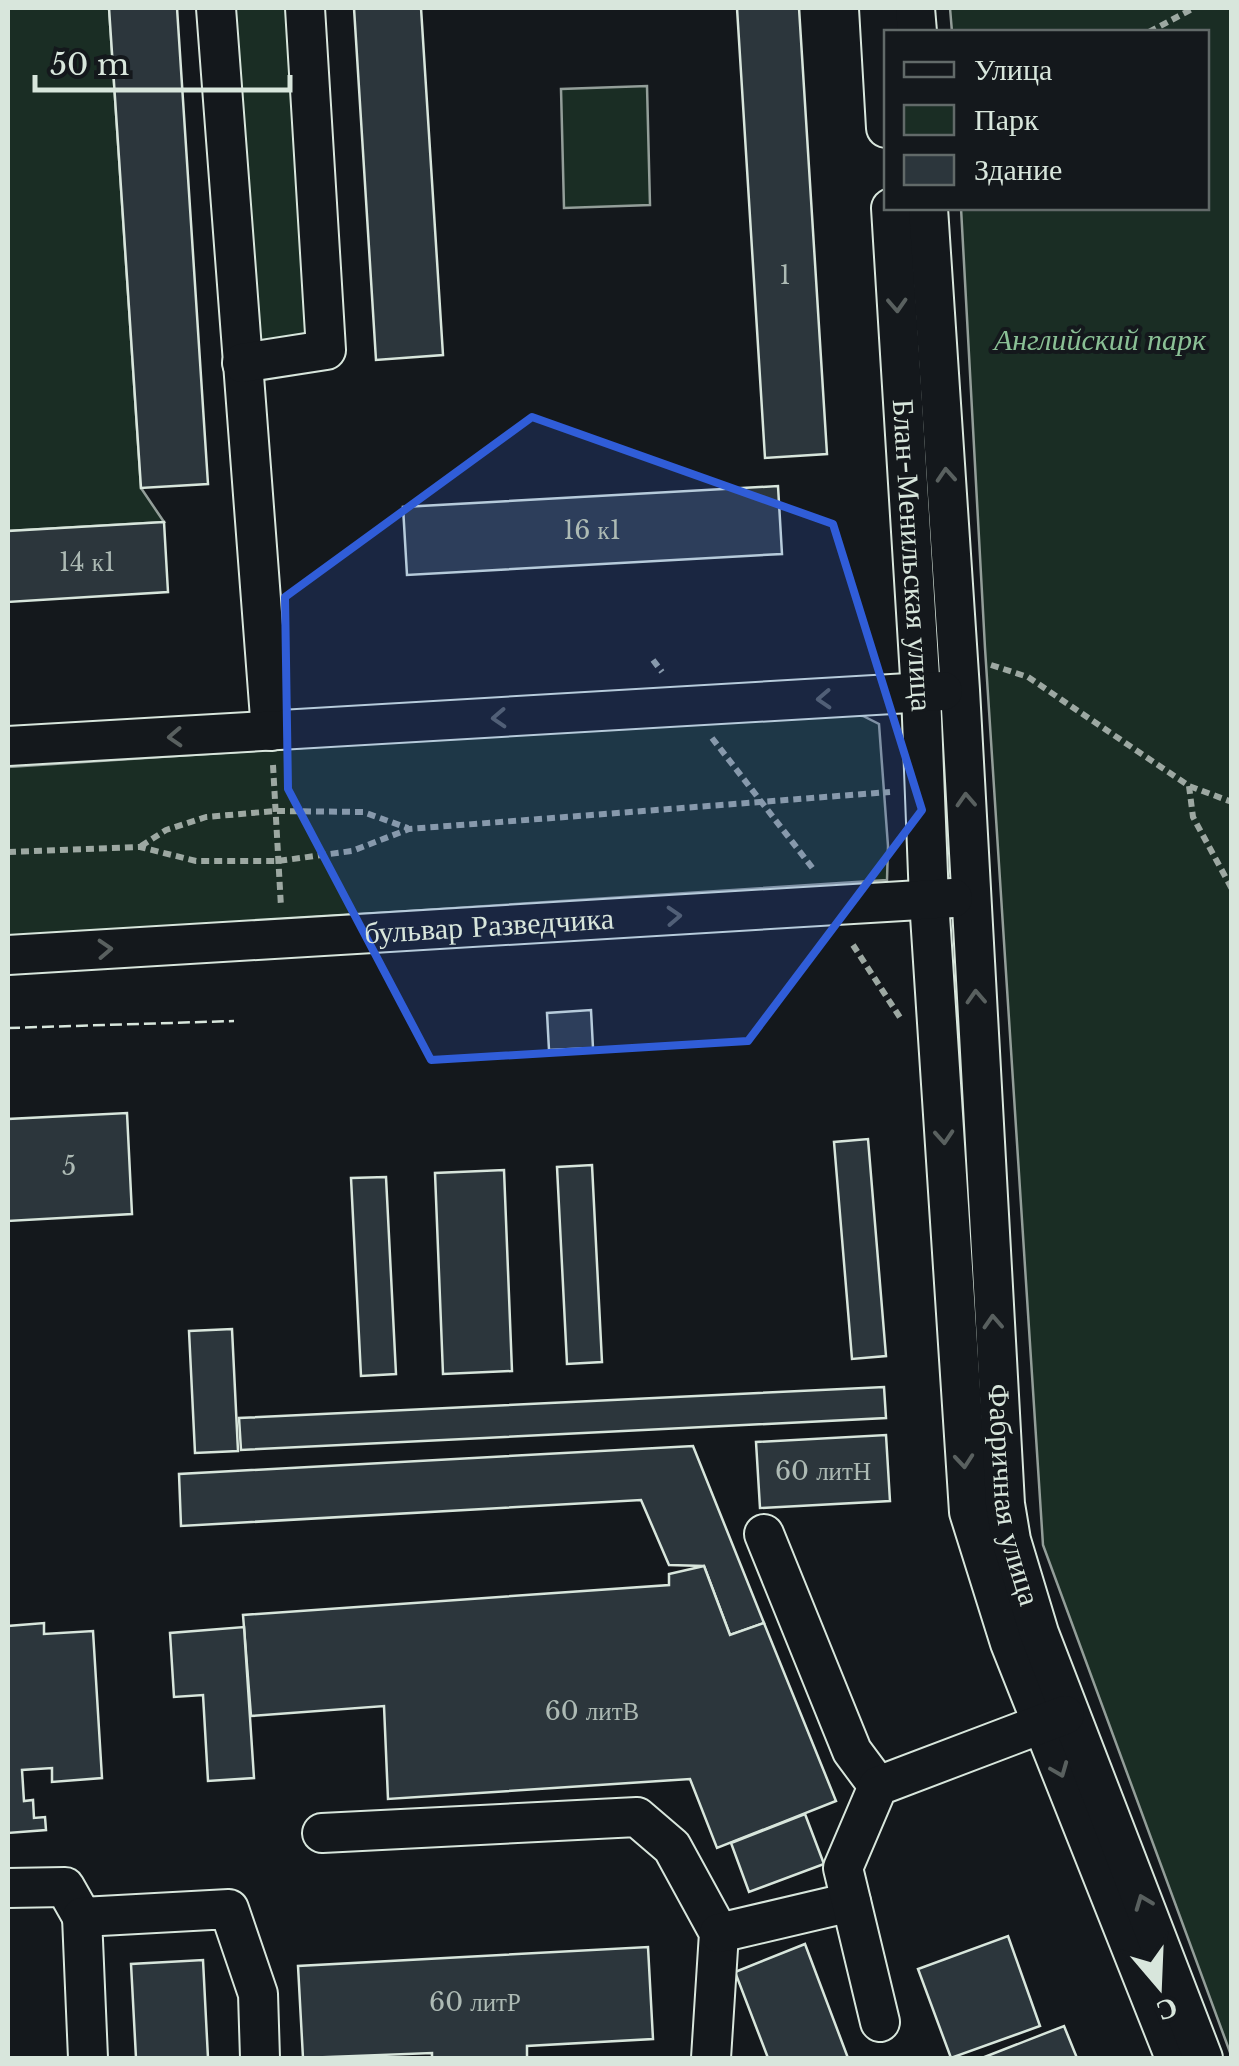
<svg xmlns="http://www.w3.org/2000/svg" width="1239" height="2066" font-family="'Libre Baskerville',serif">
  <rect width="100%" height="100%" fill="#14181c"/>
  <g fill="#1a2d24" stroke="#939e99" stroke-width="2.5">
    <path d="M8,8H109L141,488L164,522L8,531Z"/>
    <path d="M216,8H305L326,350L242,363Z"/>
    <path d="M950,8H1231V2055L1043,1545L985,648L961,208H1206V32H952Z"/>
    <path d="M647,86L650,205L564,208L561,89Z"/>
    <path d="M837,713L863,716L879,724L888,846L887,880L8,937V767Z"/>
  </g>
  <g fill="#2c363c" stroke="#d8e6dc" stroke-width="2.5">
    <path d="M109,8H177L208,484L141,488Z"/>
    <path d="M354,8H421L443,355L376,360Z"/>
    <path d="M737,8H799L827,454L765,458Z"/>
    <path d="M778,486L782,554L407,575L403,507Z"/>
    <path d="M164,522L168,592L8,602V531Z"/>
    <path d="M591,1010L593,1048L549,1050L547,1013Z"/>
    <path d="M127,1113L132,1214L8,1221V1119Z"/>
    <path d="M868,1139L886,1356L852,1359L834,1142Z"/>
    <path d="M592,1165L602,1362L567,1364L557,1167Z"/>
    <path d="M504,1170L512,1371L443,1374L435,1173Z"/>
    <path d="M386,1177L396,1374L361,1376L351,1178Z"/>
    <path d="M232,1329L238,1451L195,1453L189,1331Z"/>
    <path d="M884,1387L886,1418L241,1450L239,1418Z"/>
    <path d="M886,1435L890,1501L760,1508L756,1442Z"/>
    <path d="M693,1446L764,1623L730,1635L704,1566L669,1565L641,1500L181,1526L179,1474Z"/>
    <path d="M704,1566L730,1635L764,1623L836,1801L717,1848L690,1779L388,1799L384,1706L251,1716L243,1615L669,1585V1574Z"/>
    <path d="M44,1623V1634L93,1631L102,1778L52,1782V1768L22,1770L24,1801L33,1800L34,1818L45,1817L46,1830L8,1833V1626Z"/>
    <path d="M244,1627L254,1778L208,1781L203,1695L174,1697L170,1633Z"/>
    <path d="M805,1814L824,1864L749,1892L731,1843Z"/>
    <path d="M1008,1936L1040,2026L951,2058L918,1969Z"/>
    <path d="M805,1944L848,2058H768L735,1972Z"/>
    <path d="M648,1947L653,2039L527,2046V2058H432V2053L303,2058L298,1966Z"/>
    <path d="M203,1960L208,2058H136L131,1964Z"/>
    <path d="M1064,2026L1077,2058H982Z"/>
  </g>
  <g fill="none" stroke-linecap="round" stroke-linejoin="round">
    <g stroke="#d8e6dc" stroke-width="42">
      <g id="minor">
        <path d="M216,8L271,731"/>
        <path d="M879,8L886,128"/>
        <path d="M915,8L917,32"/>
        <path id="s1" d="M891,208L921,693L929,900L969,1512L1010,1643L1175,2058"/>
        <path id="s2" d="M928,208L960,690L1005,1504L1011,1540L1039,1633L1203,2058"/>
        <path d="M242,363L326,350L305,8"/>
        <path d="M8,746L943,691"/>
        <path id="s3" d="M8,955L953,898"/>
        <path d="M764,1534L852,1751L878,1786"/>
        <path d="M322,1833L637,1817L672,1847L719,1933L711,2058"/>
        <path d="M8,1888L65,1887L82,1917"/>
        <path d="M719,1933L851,1902"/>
        <path d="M880,2022L843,1868L878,1786L1065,1715"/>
        <path d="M88,2058L82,1917L229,1909L258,1994L260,2058"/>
      </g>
    </g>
    <g stroke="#9da8a2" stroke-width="6" stroke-dasharray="8 5" stroke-linecap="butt">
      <path d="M1149,32L1194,8"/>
      <path d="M653,660L662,672"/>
      <path d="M991,665L1028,677L1189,786L1232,802"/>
      <path d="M712,738L814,870"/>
      <path d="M273,765L281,907"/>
      <path d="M1189,786L1193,817L1232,889"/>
      <path d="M141,846L166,830L206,817L275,811L363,812L408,828"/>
      <path d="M8,852L140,847L196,861H278L352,851L409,829L890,792"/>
      <path d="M853,945L901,1019"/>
    </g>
    <use href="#minor" stroke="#14181c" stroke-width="38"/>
    <path stroke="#d8e6dc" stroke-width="2.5" stroke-dasharray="12 5" stroke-linecap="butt" d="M8,1028L234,1021"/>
  </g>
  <defs><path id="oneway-chevron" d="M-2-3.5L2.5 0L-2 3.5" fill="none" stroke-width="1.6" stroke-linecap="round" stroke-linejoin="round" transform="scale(2.5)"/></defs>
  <g stroke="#59605f">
    <use href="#oneway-chevron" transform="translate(897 305) rotate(87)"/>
    <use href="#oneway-chevron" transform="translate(946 475) rotate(-94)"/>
    <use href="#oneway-chevron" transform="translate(824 699) rotate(177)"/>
    <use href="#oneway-chevron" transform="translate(499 718) rotate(177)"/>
    <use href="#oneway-chevron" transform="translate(175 737) rotate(177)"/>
    <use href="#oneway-chevron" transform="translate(966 800) rotate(-93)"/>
    <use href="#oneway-chevron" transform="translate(674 916) rotate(-3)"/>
    <use href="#oneway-chevron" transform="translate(105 949) rotate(-3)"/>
    <use href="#oneway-chevron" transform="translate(976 997) rotate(-93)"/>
    <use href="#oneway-chevron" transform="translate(944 1137) rotate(86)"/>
    <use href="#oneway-chevron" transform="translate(993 1322) rotate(-93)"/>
    <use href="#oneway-chevron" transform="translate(964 1461) rotate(85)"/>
    <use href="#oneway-chevron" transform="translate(1060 1770) rotate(68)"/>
    <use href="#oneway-chevron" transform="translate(1143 1902) rotate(-111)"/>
  </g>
  <path fill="#305dd8" fill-opacity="0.2" stroke="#305dd8" stroke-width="8" stroke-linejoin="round" d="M532,417L833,524L922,810L748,1041L431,1060L288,789L285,597Z"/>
  <g text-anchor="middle" stroke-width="8" stroke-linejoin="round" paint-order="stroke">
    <g font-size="25" fill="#adbab4">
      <text x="785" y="284">1</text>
      <text x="592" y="539">16 к1</text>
      <text x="87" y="571">14 к1</text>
      <text x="69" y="1175">5</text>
      <text x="823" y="1480">60 литН</text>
      <text x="592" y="1720">60 литВ</text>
      <text x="475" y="2011">60 литР</text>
    </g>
    <g font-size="30" font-style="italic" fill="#8ac095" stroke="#14181c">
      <text x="1100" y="350">Английский парк</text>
    </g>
    <g font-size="30" fill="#d8e6dc" stroke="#14181c">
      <text dy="10" stroke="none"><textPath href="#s1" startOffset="348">Блан-Менильская улица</textPath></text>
      <text dy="10" stroke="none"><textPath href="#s3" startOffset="482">бульвар Разведчика</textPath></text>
      <text dy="10" stroke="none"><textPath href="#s2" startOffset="1290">Фабричная улица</textPath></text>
    </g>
  </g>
  <rect width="1239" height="2066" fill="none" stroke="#d8e6dc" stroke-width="20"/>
  <rect x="884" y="30" width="325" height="180" fill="#14181c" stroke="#626a69" stroke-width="2.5"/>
  <rect x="904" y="62" width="50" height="15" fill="#14181c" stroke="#626a69" stroke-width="2.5"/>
  <text x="974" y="80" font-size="30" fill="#d8e6dc">Улица</text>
  <rect x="904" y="105" width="50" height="30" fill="#1a2d24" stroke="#626a69" stroke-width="2.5"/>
  <text x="974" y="130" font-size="30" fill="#d8e6dc">Парк</text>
  <rect x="904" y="155" width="50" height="30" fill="#2c363c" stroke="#626a69" stroke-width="2.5"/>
  <text x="974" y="180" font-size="30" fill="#d8e6dc">Здание</text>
  <g transform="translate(1159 1986) rotate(161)" stroke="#14181c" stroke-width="8" paint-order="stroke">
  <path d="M0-8L18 38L0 25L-18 38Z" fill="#d8e6dc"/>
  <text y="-15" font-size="28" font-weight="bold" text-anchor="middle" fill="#d8e6dc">С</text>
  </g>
  <path d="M35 75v15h255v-15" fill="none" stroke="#d8e6dc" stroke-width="5"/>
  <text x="50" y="75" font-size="30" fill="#d8e6dc" stroke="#14181c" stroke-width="8" paint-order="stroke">50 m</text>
</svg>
